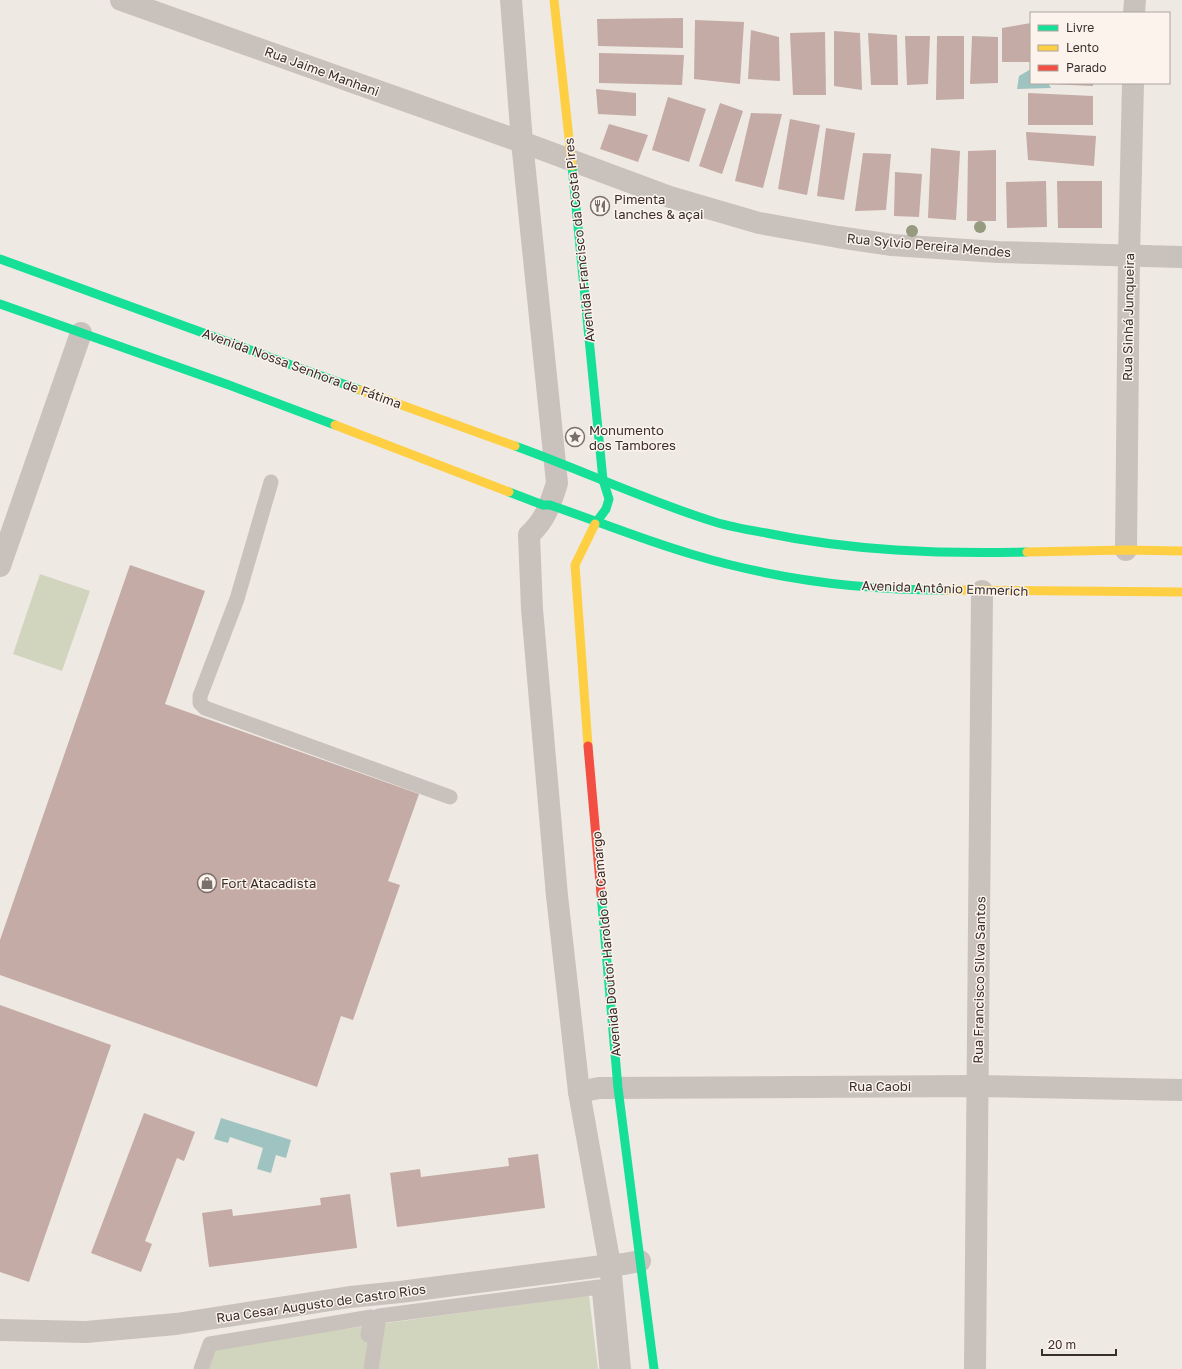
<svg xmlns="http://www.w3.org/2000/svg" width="1182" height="1369" font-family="'Golos Text',sans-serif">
  <rect width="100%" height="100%" fill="#efe9e4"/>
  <g fill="#d2d5be">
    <path d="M40,574L90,591L62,671L13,654Z"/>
    <path d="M589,1295L598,1369H207L215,1347Z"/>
  </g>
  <g fill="#9fc3c0">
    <path d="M1031,69V83H1048L1051,88L1017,89L1019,76Z"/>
    <path d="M221,1118L291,1140L286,1158L276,1155L271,1173L257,1169L263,1148L230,1137L228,1143L214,1139Z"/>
  </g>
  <g fill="#c4aba5">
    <path d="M683,18V48L598,46L597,19Z"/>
    <path d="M695,20L744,22L740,84L694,79Z"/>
    <path d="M1031,23V62H1002V28Z"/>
    <path d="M751,30L779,37L780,81L748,79Z"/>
    <path d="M834,31L860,33L862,90L834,86Z"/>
    <path d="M825,32L826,95H793L790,33Z"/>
    <path d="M868,33L897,35L898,85H871Z"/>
    <path d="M905,36H930L928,84L907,85Z"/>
    <path d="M937,36H964V99L936,100Z"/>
    <path d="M972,36L998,37V83L970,84Z"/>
    <path d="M599,53L684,55L682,85L599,83Z"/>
    <path d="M1048,83H1093V86L1048,84Z"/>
    <path d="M596,89L636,93V116L598,114Z"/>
    <path d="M1028,93L1093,96V125H1028Z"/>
    <path d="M668,97L706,109L689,162L652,150Z"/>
    <path d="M720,103L743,111L722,174L699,166Z"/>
    <path d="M751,113L782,114L763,188L735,181Z"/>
    <path d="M790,119L820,125L807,195L778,189Z"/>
    <path d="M609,124L648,135L638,162L600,149Z"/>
    <path d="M826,128L855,133L844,200L817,196Z"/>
    <path d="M1026,132L1096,136L1094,166L1028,160Z"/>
    <path d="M931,148L960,151L956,220L928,218Z"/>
    <path d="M996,150V221H967L968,151Z"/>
    <path d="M863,153L891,154L886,210L855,211Z"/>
    <path d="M895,172L922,174L919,217L894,216Z"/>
    <path d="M1046,181L1047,227L1007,228L1006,182Z"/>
    <path d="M1057,181H1102V228H1058Z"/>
    <path d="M130,565L205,591L165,704L419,794L388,881L400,885L353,1020L341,1016L317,1087L0,975V940Z"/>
    <path d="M0,1005L111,1045L29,1282L0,1272Z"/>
    <path d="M144,1113L195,1132L184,1161L177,1158L145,1241L152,1244L141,1272L91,1253Z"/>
    <path d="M538,1154L545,1208L397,1227L390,1173L420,1169L421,1177L509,1166L508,1158Z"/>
    <path d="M350,1194L357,1248L209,1267L202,1213L232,1209L233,1216L321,1205L320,1198Z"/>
  </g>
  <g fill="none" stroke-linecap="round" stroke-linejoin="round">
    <g stroke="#c9c1bc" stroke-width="15">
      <path d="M271,482L237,599L200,696V703L205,708L450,797"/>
      <path d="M201,1369L210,1344L371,1317L368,1335"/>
      <path d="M371,1369L379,1316L599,1287L607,1369"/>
    </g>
    <g stroke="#c9c1bc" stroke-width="22">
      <path d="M121,0L522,142L670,197L759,223L838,237L892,245L997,252L1182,257"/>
      <path d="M511,0L522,142L557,483C550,505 546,519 529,535L532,609L557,896L579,1092L610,1265L620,1369"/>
      <path d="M1134,13L1135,0"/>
      <path d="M1126,550L1129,256L1133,83"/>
      <path d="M0,566L81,333"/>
      <path d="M579,1092L599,1088L978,1086L1182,1090"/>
      <path d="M0,1330L86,1332L176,1324L350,1297L400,1292L610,1265L624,1264L640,1261"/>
      <path d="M975,1369L982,591"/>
    </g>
    <g stroke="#16e098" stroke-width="9">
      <path d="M572,166L603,480L609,499L606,509L595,524"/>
      <path d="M0,259L360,390"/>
      <path d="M0,304L229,385L335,425"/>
      <path d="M515,446C582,470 647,501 715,522C731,527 749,530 766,533C852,551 939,554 1027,552"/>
      <path d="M509,492L543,505H550C597,521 643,540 691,554C773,579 860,590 946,590"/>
      <path d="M601,894L618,1088L654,1369"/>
    </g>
    <g stroke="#ffcf43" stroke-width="9">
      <path d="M554,0L572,166"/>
      <path d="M360,390L515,446"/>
      <path d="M335,425L509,492"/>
      <path d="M1027,552L1126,550L1182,551"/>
      <path d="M946,590L1182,592"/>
      <path d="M588,746L575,565L595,524"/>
    </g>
    <path stroke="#f24e42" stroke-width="9" d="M588,746L601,894"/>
  </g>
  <g fill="#969a7f">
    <circle cx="980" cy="227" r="6"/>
    <circle cx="912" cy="231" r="6"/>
  </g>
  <defs>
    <g id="restaurant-ring" transform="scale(1)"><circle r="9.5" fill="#fbf3ec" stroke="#796f6b" stroke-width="1.5"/><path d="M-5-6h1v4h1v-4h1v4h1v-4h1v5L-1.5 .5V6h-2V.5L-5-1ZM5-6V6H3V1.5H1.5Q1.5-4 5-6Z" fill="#796f6b"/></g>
    <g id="sight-ring" transform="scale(1)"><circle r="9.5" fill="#fbf3ec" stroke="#796f6b" stroke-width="1.5"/><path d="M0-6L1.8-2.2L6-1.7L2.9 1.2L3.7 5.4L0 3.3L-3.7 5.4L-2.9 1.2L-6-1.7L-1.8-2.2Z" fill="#796f6b"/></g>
    <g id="shop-ring" transform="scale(1)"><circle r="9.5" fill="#fbf3ec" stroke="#796f6b" stroke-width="1.5"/><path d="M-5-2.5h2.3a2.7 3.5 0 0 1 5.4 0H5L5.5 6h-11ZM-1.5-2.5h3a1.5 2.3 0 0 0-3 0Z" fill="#796f6b"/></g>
  </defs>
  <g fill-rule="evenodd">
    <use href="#restaurant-ring" x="600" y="206"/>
    <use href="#sight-ring" x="575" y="437"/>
    <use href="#shop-ring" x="207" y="883"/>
  </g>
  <g text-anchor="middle" stroke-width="3" stroke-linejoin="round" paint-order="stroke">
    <g font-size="13" fill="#3a2e2a" stroke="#fbf3ec">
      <text transform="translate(322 71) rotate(20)" y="5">Rua Jaime Manhani</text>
      <text transform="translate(579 240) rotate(-96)" y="5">Avenida Francisco da Costa Pires</text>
      <text transform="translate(929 245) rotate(5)" y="5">Rua Sylvio Pereira Mendes</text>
      <text transform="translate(1128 317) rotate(-89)" y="5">Rua Sinhá Junqueira</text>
      <text transform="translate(302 368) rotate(20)" y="5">Avenida Nossa Senhora de Fátima</text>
      <text transform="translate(945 588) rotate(2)" y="5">Avenida Antônio Emmerich</text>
      <text transform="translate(606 944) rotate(-95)" y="5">Avenida Doutor Haroldo de Camargo</text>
      <text transform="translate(979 980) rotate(-89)" y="5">Rua Francisco Silva Santos</text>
      <text x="880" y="1091">Rua Caobi</text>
      <text transform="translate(321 1303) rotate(-8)" y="5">Rua Cesar Augusto de Castro Rios</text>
    </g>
    <g font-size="13" fill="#3a2e2a" stroke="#fbf3ec" text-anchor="start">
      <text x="614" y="204">Pimenta<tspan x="614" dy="15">lanches &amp; açai</tspan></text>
      <text x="589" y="435">Monumento<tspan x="589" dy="15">dos Tambores</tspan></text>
      <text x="221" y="888">Fort Atacadista</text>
    </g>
  </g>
  <rect x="1030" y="12" width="140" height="72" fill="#fbf3ec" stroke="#aea49e"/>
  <rect x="1038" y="25" width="20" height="6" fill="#16e098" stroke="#aea49e"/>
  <text x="1066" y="32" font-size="12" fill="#3a2e2a">Livre</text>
  <rect x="1038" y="45" width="20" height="6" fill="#ffcf43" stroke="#aea49e"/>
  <text x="1066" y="52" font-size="12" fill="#3a2e2a">Lento</text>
  <rect x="1038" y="65" width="20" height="6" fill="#f24e42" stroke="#aea49e"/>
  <text x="1066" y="72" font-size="12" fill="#3a2e2a">Parado</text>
  <path d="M1042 1349v6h74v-6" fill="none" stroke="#3a2e2a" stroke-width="2"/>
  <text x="1048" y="1349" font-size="12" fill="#3a2e2a" stroke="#fbf3ec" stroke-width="3" paint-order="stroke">20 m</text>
</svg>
